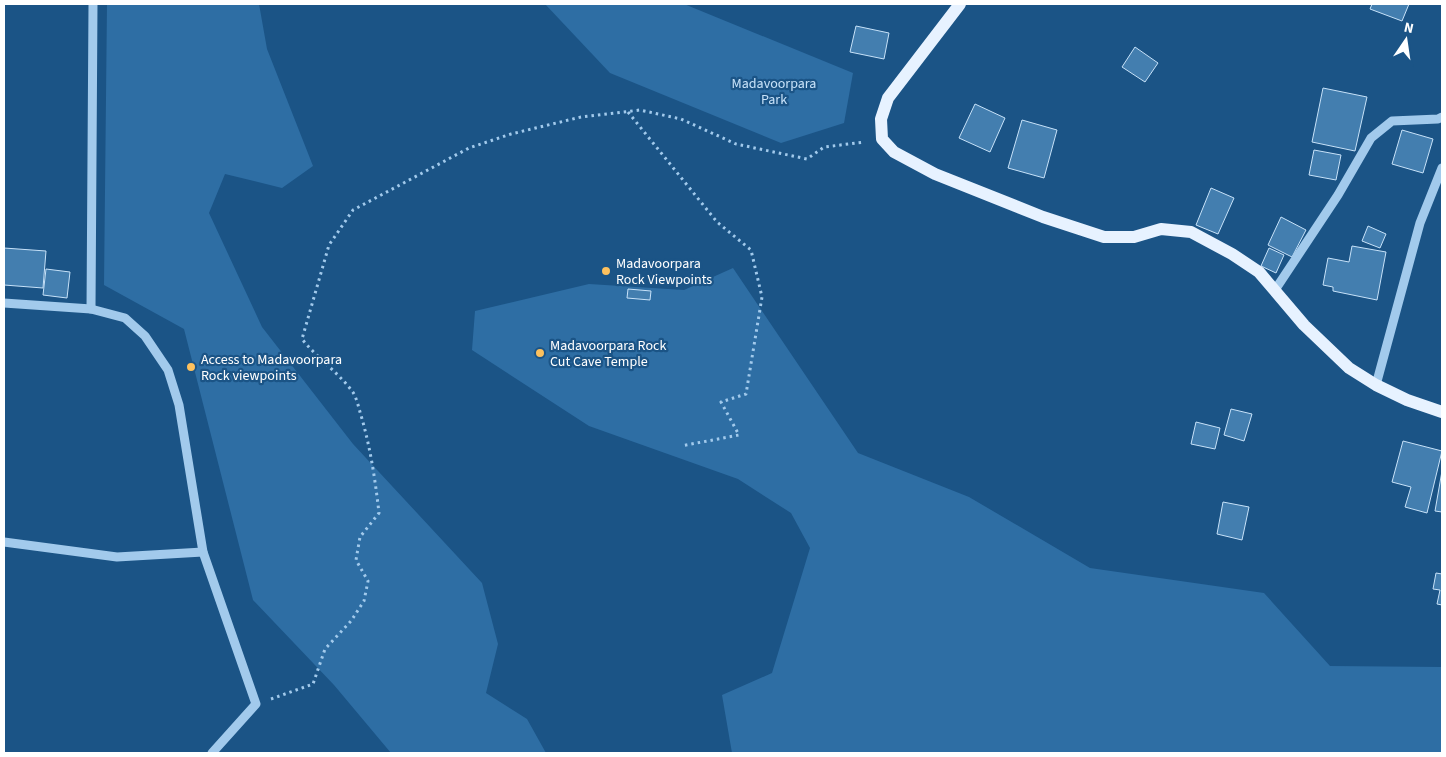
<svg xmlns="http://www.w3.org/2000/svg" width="1446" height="757" font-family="'Source Sans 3',sans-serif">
  <rect width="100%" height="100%" fill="#1b5486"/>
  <g fill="#2e6ea4">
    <path d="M107,4H259L267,49L313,166L282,188L225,174L209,213L262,327L353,444L482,583L498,644L486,693L527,719L546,753H391L334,685L253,600L184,329L104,285Z"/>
    <path d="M545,4H684L853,73L844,123L781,143L610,73Z"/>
    <path d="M733,268L858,453L969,497L1090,568L1264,593L1330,666L1442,667V753H732L722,695L772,673L810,548L791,513L738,479L589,426L472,350L475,311L589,284L684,290Z"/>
  </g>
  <g fill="#437eaf" stroke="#c7e2f9">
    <path d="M1372,4H1409L1402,21L1370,9Z"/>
    <path d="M856,26L889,33L884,59L850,52Z"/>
    <path d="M1135,47L1158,63L1145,82L1122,67Z"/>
    <path d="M1323,88L1367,97L1355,151L1312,142Z"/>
    <path d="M975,104L1005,118L990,152L959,138Z"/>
    <path d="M1022,120L1057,130L1044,178L1008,168Z"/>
    <path d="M1402,130L1433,139L1423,173L1392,164Z"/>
    <path d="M1314,150L1341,155L1336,180L1309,175Z"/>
    <path d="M1211,188L1234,198L1218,234L1196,225Z"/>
    <path d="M1281,217L1306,230L1292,257L1268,245Z"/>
    <path d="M1368,226L1386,234L1380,248L1362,241Z"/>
    <path d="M1352,246L1386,252L1377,300L1333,291V287L1323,285L1328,258L1349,262Z"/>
    <path d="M4,248L46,251L43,288L4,285Z"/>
    <path d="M1269,248L1284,255L1276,273L1261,266Z"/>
    <path d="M46,269L70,272L67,298L43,295Z"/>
    <path d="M628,289L651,291L650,300L627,298Z"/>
    <path d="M1231,409L1252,414L1244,441L1224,435Z"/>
    <path d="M1196,422L1220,428L1215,449L1191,444Z"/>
    <path d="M1403,441L1442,451L1427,513L1405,507L1411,487L1392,482Z"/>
    <path d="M1442,471V512L1435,511Z"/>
    <path d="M1223,502L1249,507L1242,540L1217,534Z"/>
    <path d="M1436,573L1442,574V605L1437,604L1440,590L1433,589Z"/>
  </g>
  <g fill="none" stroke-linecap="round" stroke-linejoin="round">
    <g stroke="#a2caec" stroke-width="3" stroke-dasharray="2.5 4" stroke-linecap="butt">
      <path d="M628,112L717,222L751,250L762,297L746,394L721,402L739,435L681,446"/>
      <path d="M271,699L313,684L325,649L351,621L364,601L368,581L356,560L360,537L379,513C375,478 370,445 360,412C358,405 356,396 352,391C337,371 317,358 302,339L329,245L353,210L469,148L511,134L581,117L640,110L681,119L736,144L807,159L824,147L865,142"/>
    </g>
    <g stroke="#a2caec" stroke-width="9">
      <path d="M1275,290L1338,195L1371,138L1392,121L1438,119L1442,117"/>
      <path d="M4,303L91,309L125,318L145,336L168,370L179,405L203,552L256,704L212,753"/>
      <path d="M91,309L93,4"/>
      <path d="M1376,385L1420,223L1442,168"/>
      <path d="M4,542L117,557L203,552"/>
    </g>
    <path stroke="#e7f2ff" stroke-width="12" d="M960,4L888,98L881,119L882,139L894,152L935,174L1043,217L1104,237H1134L1161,229L1191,232L1232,254L1259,272L1304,325L1349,368L1376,385L1407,400L1442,412"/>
  </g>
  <g fill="#fdc15e" stroke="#1b5486" stroke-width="2">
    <circle cx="606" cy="271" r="5"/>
    <circle cx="540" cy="353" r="5"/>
    <circle cx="191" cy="367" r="5"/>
  </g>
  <g text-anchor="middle" stroke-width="4.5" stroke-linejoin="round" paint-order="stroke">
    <g font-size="14" fill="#c7e2f9" stroke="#1b5486">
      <text x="774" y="88">Madavoorpara<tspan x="774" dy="16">Park</tspan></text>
    </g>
    <g font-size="14" fill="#fff" stroke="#1b5486" text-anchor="start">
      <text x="616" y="268">Madavoorpara<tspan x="616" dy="16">Rock Viewpoints</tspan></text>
      <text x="550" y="350">Madavoorpara Rock<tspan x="550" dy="16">Cut Cave Temple</tspan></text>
      <text x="201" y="364">Access to Madavoorpara<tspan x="201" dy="16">Rock viewpoints</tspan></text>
    </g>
  </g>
  <rect width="1446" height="757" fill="none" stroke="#ffffff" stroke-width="10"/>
  <g transform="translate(1406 40) rotate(13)" stroke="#1b5486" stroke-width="4" paint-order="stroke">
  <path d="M0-4L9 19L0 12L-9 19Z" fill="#ffffff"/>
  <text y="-8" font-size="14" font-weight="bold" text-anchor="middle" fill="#ffffff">N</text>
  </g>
</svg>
